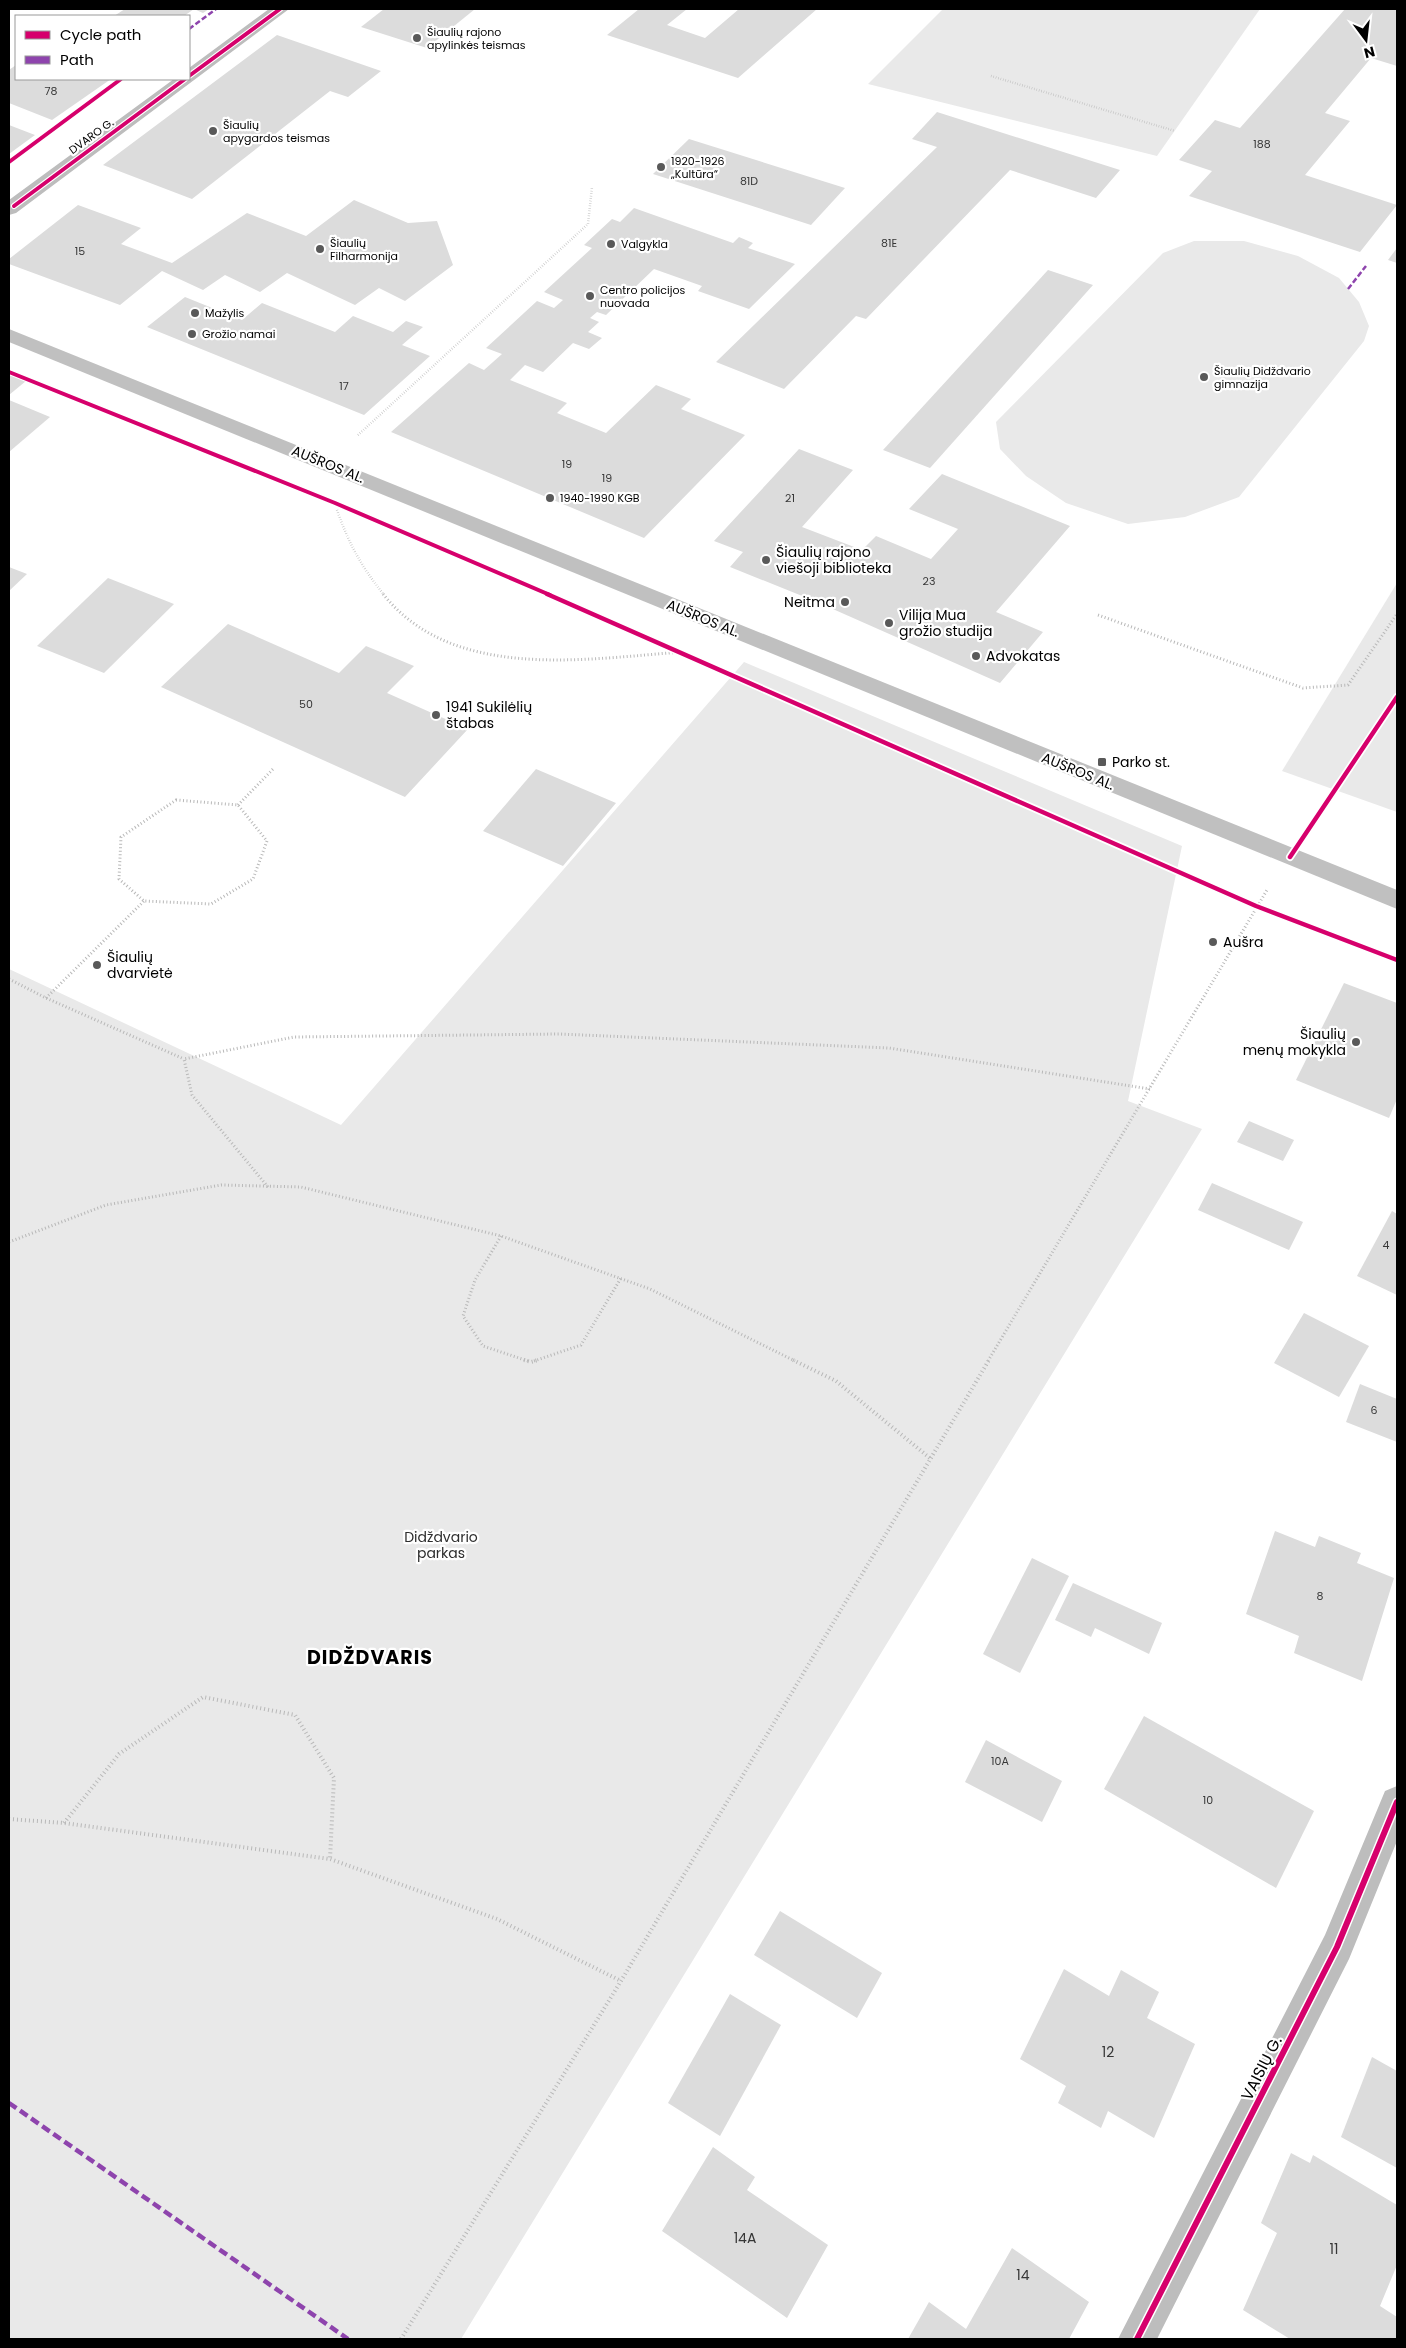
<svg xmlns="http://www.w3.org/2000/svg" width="1406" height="2348" font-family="Poppins,sans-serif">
  <rect width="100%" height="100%" fill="#fff"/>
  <g fill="#e9e9e9">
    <path d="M943,9H1260L1157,156L868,84Z"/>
    <path d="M1194,241H1244L1298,256L1339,278L1359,302L1369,326L1364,341L1239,497L1185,517L1128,524L1066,503L1026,476L1000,449L996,422L1163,253Z"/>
    <path d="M1397,583V812L1282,771Z"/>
    <path d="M744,662L1182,846L1128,1101L1202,1129L461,2339H9V969L341,1125Z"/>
  </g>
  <g fill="#dcdcdc">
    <path d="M125,9H209L203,13L194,9L184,16H114Z"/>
    <path d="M384,9H475L427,48L361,27Z"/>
    <path d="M639,9H687L667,25L705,38L739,9H817L738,78L607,35Z"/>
    <path d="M1345,9H1397V66L1371,58L1325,113L1350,121L1305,175L1397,205L1360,252L1189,196L1212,171L1179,160L1215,120L1240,128Z"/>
    <path d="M277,35L381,71L348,97L330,91L192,199L103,165Z"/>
    <path d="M16,65V79H111L52,120L9,103V70Z"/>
    <path d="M937,112L1120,170L1096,198L1010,170L866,319L856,316L784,389L716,362L937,147L912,139Z"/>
    <path d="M9,125L35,135L9,154Z"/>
    <path d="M689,139L845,188L811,225L653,174Z"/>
    <path d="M354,200L408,223L437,221L453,265L405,301L379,288L355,305L287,273L260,292L225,275L203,290L162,271L120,305L9,264V259L78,205L141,228L121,244L172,263L247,213L306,236Z"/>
    <path d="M634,208L733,243L739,237L753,243L748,248L795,264L749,309L698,291L702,286L654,269L606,315L597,312L590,318L599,322L588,332L602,338L589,349L573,343L543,372L525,365L510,380L567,403L557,413L606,433L656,385L691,399L681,409L745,435L644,538L391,432L469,363L484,370L502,354L486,348L537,301L554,308L563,300L544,292L592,248L584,245L612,219L620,222Z"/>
    <path d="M1397,248V263L1388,260Z"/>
    <path d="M1048,270L1093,285L930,468L883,450Z"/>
    <path d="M185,297L242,320L262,303L335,332L353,316L393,332L406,321L423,327L402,345L430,356L364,415L147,327Z"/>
    <path d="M9,374L26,381L9,395Z"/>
    <path d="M9,400L50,417L9,452Z"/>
    <path d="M799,449L853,470L802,527L862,550L876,536L931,559L958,529L909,509L942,474L1070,526L996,612L1043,632L1000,683L817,602L730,567L743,552L714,541Z"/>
    <path d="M9,567L27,574L9,591Z"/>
    <path d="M108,578L174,604L104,673L37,646Z"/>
    <path d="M228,624L339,673L366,646L414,666L387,693L468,729L405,797L161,687Z"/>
    <path d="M536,769L616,803L563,866L483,831Z"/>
    <path d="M1344,983L1397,1003V1099L1389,1118L1296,1080Z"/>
    <path d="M1249,1121L1294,1140L1283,1161L1237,1142Z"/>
    <path d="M1212,1183L1303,1222L1289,1250L1198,1210Z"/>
    <path d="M1392,1211L1397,1214V1295L1357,1276Z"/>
    <path d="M1304,1313L1369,1346L1339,1397L1274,1363Z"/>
    <path d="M1360,1384L1397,1399V1442L1346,1422Z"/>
    <path d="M1275,1531L1315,1547L1319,1536L1361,1553L1357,1563L1394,1578L1362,1681L1294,1653L1299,1636L1246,1614Z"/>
    <path d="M1032,1558L1069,1576L1020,1673L983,1654Z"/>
    <path d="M1073,1583L1162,1623L1149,1654L1095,1628L1091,1637L1055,1620Z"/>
    <path d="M1144,1716L1314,1811L1276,1888L1104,1789Z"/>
    <path d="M986,1740L1062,1781L1042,1822L965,1782Z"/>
    <path d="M780,1911L882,1973L857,2018L754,1955Z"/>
    <path d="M1064,1969L1109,1996L1121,1970L1159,1992L1147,2018L1195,2044L1154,2138L1108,2111L1101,2128L1058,2103L1066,2086L1020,2059Z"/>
    <path d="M730,1994L781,2025L720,2136L668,2103Z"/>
    <path d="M1372,2057L1397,2071V2168L1341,2137Z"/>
    <path d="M713,2147L755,2177L747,2190L828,2245L787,2318L662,2231Z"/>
    <path d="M1291,2153L1310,2163L1313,2155L1397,2205V2265L1380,2306L1397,2317V2339H1290L1243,2310L1277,2233L1261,2223Z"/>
    <path d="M1012,2248L1089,2302L1069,2339H908L929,2302L966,2329Z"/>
  </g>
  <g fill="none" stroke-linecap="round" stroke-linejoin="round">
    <g stroke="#b8b8b8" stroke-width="2.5" stroke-dasharray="0.5 2" stroke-linecap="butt">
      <path d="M991,76L1175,131"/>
      <path d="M358,435L588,224L592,187"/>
      <path d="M337,510C349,544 361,566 384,595"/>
    </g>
    <g stroke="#b8b8b8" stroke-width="3" stroke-dasharray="1 2.5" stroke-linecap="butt">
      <path d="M383,594C453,682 584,659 682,652"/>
      <path d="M1098,615L1303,688L1348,685L1397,614"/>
      <path d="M176,800L238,805L267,841L253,879L211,904L144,901L119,879L121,837Z"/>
      <path d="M238,805L274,768"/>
      <path d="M9,979L46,998L184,1059"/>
      <path d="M46,998L144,901"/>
      <path d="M268,1187L192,1095L184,1059L294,1037L559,1034L889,1048L1150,1089"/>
      <path d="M501,1236L475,1280L463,1316L483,1346L528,1361"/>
      <path d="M9,1242L106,1205L221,1185L301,1187L501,1236L650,1289L795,1361"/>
      <path d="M534,1361L581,1345L621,1278"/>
      <path d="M988,1361L1267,890"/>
    </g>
    <g stroke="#b8b8b8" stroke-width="4" stroke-dasharray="1 3" stroke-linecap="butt">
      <path d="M524,1360L531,1362L538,1360"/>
      <path d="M793,1360L836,1381L931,1459"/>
      <path d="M9,1819L64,1823L330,1859L497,1919L621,1981"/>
      <path d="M64,1823L119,1754L203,1697L295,1715L334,1778L330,1859"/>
      <path d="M401,2339L621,1981L989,1360"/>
    </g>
    <g fill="#bdbdbd" fill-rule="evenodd">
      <path d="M269,9H289L16,213L9,215V200L174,79H189V68Z"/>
      <path d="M1397,1786V1841L1349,1959L1157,2339H1118L1325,1935L1385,1791Z"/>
    </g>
    <path fill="#c0c0c0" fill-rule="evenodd" d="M9,329L1397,890V909L9,342Z"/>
    <g stroke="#8e44ad" stroke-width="2.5" stroke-dasharray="5.5 2.5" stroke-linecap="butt">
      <path d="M189,29L216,9"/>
      <path d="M1348,289L1366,266"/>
    </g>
    <path stroke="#8e44ad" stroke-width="4.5" stroke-dasharray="9 4.5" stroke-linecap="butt" d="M9,2103L348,2339"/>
    <g stroke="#fff" stroke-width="6">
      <g id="cycleway-far2">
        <path d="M189,76L280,9"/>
        <path d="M9,162L121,79"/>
        <path d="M14,206L185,79"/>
        <path d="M9,372L335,503L550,595"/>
      </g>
    </g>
    <g stroke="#fff" stroke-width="8">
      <g id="cycleway-far1">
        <path d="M547,594L1256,906L1397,960"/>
        <path d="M1290,857L1397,697"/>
      </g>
    </g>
    <g stroke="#fff" stroke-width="9">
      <path id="cycleway" d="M1137,2339L1337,1947L1397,1802"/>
    </g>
    <use href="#cycleway-far2" stroke="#d6006c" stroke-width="4"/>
    <use href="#cycleway-far1" stroke="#d6006c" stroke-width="4.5"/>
    <use href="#cycleway" stroke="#d6006c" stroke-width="6"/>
  </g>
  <g fill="#595959" stroke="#fff" stroke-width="2">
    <circle cx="417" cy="38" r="5"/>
    <circle cx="213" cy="131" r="5"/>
    <circle cx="661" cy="167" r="5"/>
    <circle cx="611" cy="244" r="5"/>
    <circle cx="320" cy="249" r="5"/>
    <circle cx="590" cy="296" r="5"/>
    <circle cx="195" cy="313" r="5"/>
    <circle cx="192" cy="334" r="5"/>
    <circle cx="1204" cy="377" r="5"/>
    <circle cx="550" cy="498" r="5"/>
    <circle cx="766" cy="560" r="5"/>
    <circle cx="845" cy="602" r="5"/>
    <circle cx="889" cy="623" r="5"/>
    <circle cx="976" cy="656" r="5"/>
    <circle cx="436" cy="715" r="5"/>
    <rect x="1097" y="757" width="10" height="10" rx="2.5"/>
    <circle cx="1213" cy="942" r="5"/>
    <circle cx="97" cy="965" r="5"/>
    <circle cx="1356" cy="1042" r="5"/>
  </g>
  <g text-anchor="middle" stroke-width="4.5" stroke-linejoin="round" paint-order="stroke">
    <g font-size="11" fill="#000" stroke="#fff" text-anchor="start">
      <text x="427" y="36">Šiaulių rajono<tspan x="427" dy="13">apylinkės teismas</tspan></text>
      <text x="223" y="129">Šiaulių<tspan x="223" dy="13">apygardos teismas</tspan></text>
      <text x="671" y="165">1920-1926<tspan x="671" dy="13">„Kultūra“</tspan></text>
      <text x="330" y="247">Šiaulių<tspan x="330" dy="13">Filharmonija</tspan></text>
      <text x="621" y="248">Valgykla</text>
      <text x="600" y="294">Centro policijos<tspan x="600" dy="13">nuovada</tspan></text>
      <text x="205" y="317">Mažylis</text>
      <text x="202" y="338">Grožio namai</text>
      <text x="1214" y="375">Šiaulių Didždvario<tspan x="1214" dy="13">gimnazija</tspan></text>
      <text x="560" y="502">1940-1990 KGB</text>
    </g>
    <g font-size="11" fill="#373737">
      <text x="51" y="95">78</text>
      <text x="1262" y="148">188</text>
      <text x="749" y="185">81D</text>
      <text x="889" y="247">81E</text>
      <text x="80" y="255">15</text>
      <text x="344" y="390">17</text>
      <text x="567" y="468">19</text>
      <text x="607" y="482">19</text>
      <text x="790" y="502">21</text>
      <text x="929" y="585">23</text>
      <text x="306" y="708">50</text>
      <text x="1386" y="1249">4</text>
      <text x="1374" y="1414">6</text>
      <text x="1320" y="1600">8</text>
      <text x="1000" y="1765">10A</text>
      <text x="1208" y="1804">10</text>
    </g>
    <g font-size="11" fill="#000" stroke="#fff">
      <text transform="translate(91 136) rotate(-36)" y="4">DVARO G.</text>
    </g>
    <g font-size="14" fill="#000" stroke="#fff">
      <text transform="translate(328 464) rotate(22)" y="5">AUŠROS AL.</text>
      <text transform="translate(703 618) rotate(22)" y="5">AUŠROS AL.</text>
      <text transform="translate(1078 771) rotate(22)" y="5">AUŠROS AL.</text>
    </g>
    <g font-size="14" fill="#000" stroke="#fff" text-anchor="start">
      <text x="776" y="557">Šiaulių rajono<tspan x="776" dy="16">viešoji biblioteka</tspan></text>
      <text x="835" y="607" text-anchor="end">Neitma</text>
      <text x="899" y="620">Vilija Mua<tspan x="899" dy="16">grožio studija</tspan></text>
      <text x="986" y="661">Advokatas</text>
      <text x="446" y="712">1941 Sukilėlių<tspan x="446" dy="16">štabas</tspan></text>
      <text x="1112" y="767">Parko st.</text>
      <text x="1223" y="947">Aušra</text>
      <text x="107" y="962">Šiaulių<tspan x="107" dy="16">dvarvietė</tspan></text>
      <text x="1346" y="1039" text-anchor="end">Šiaulių<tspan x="1346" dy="16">menų mokykla</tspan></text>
    </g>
    <g font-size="14" fill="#2e2e2e" stroke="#fff">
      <text x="441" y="1542">Didždvario<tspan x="441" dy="16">parkas</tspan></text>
    </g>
    <g font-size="14" fill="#373737">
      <text x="1108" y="2057">12</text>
      <text x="745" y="2243">14A</text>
      <text x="1334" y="2254">11</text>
      <text x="1023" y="2280">14</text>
    </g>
    <g font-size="16" fill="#000" stroke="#fff">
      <text transform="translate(1261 2068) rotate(-63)" y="6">VAISIŲ G.</text>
    </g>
    <g font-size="19" font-weight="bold" letter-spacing="1" fill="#000" stroke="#fff">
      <text x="370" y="1664">DIDŽDVARIS</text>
    </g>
  </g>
  <rect width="1406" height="2348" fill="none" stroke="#000000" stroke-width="20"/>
  <rect x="15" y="15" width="175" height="65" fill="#ffffff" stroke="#999999"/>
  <rect x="25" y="31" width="25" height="8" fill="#d6006c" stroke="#999999"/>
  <text x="60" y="40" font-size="15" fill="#000000">Cycle path</text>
  <rect x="25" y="56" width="25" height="8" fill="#8e44ad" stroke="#999999"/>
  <text x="60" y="65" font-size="15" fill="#000000">Path</text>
  <g transform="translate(1366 40) rotate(165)" stroke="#ffffff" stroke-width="4" paint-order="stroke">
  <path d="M0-4L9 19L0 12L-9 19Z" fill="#000000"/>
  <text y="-8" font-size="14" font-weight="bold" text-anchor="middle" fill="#000000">N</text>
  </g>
</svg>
